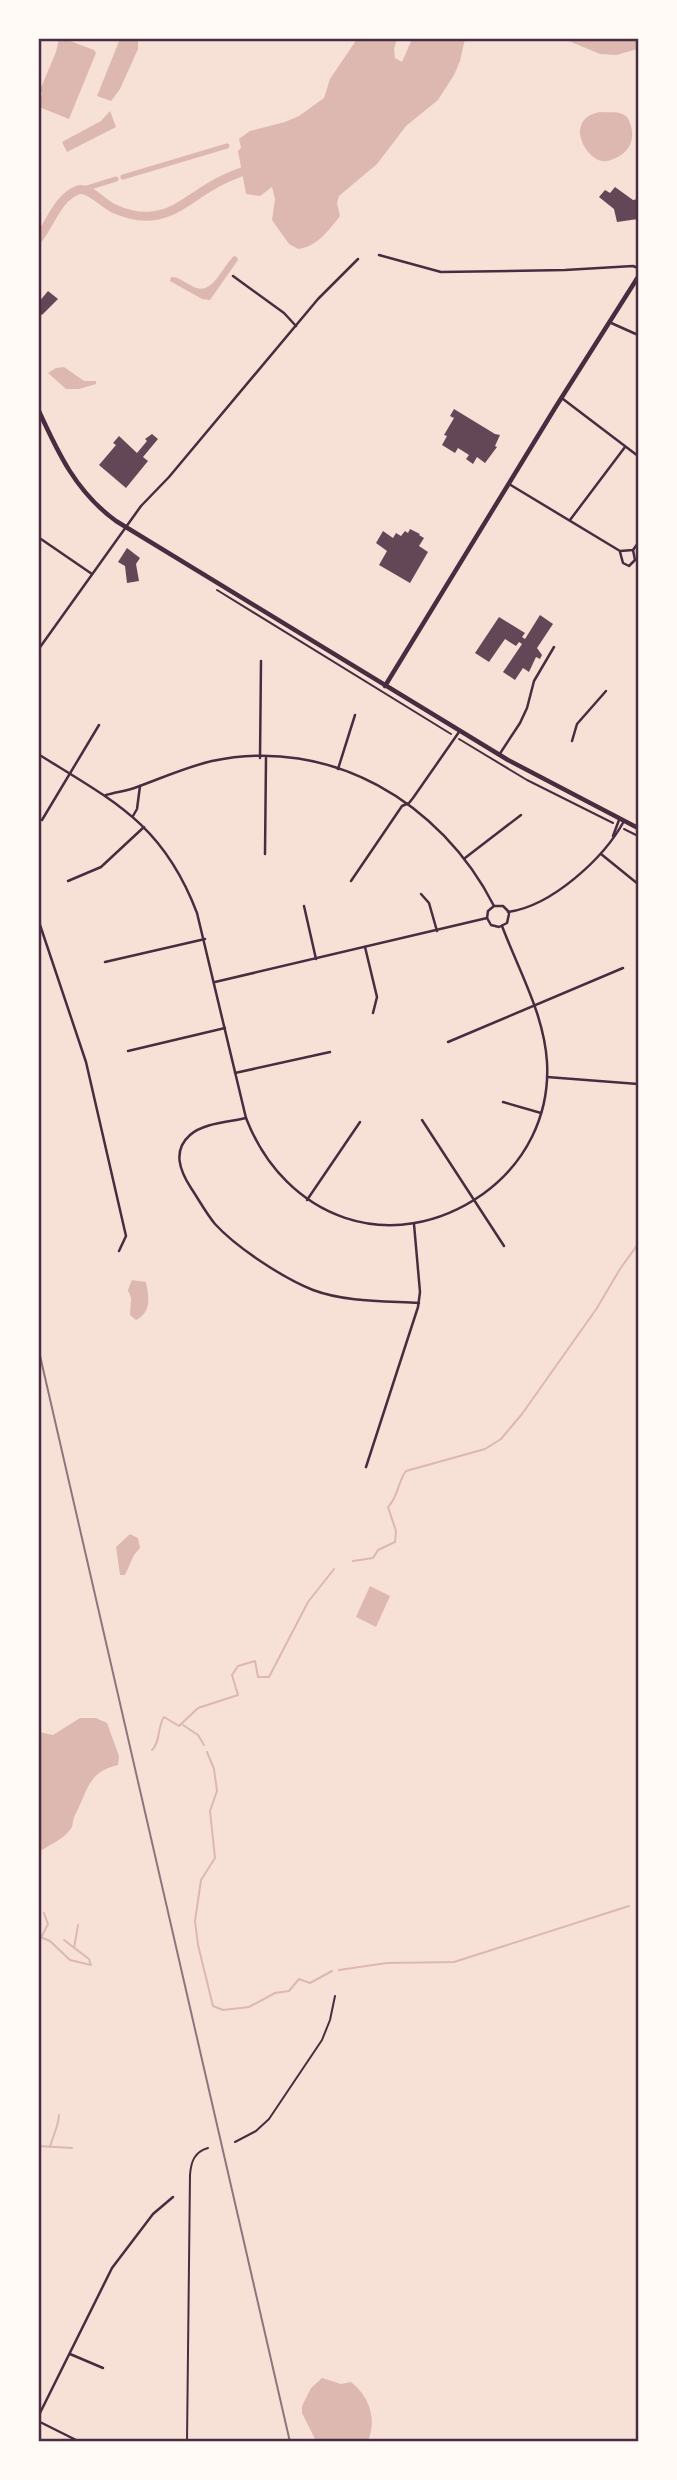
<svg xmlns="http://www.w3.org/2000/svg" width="677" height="2480" font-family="'Fira Sans',sans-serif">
  <rect width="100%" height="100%" fill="#f7e1d7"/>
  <g fill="#dcb8b0">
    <path d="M59,39H65L94,50L96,53L69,119L39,107L42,93L40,90L56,52Z"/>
    <path d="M120,39L138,40V49L120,89L111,101L97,96Z"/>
    <path d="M357,39H397L394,49L395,58L402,62L412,39H465L460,61L454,75L438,100L406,126L377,164L339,196L337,203L340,216C329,230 317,247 298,249L289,244L272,220L275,199L272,187L260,196L246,194L238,151L241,148L239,139L250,131L285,122L299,116L324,98L330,79Z"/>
    <path d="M564,39H638V49L616,55L600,54Z"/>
    <path d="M110,111L116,127L67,152L62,142L101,121Z"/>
    <path d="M600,112C607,113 616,111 622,114C628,116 629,120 631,126C636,144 625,157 607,161C588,165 561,119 600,112Z"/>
    <path d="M234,256L237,257L238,260L210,300L202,299L170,281L171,277C179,277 184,282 192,286C212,298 221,268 234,256Z"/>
    <path d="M64,367L84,381H96V384L79,389H66L48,373L56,368Z"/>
    <path d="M132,1280L146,1282C149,1297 152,1312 136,1320L130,1315L131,1298L128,1290Z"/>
    <path d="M130,1534L138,1538L140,1548L134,1555L125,1575H120L116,1547Z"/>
    <path d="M370,1586L390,1596L376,1627L356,1617Z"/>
    <path d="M80,1718H96L107,1723L119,1756L118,1765C87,1772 88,1791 75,1815C72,1821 74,1825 70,1830C62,1840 49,1845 39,1852V1732L53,1735Z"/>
    <path d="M322,2378L341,2384L351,2382C370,2397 377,2420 368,2441H316L302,2413V2406L311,2388Z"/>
  </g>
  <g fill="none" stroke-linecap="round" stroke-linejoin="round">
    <g stroke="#dcb8b0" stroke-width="2">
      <path d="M353,1561L373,1558L378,1550L395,1542L396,1531L388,1507C399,1496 397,1483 406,1471L485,1449L501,1439L522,1414L597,1308L620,1269L638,1244"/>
      <path d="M183,1725L198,1735L204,1745"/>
      <path d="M152,1750C161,1741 157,1727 164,1717L179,1726L198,1708L238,1695L232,1675L238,1666L255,1661L258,1677H269L308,1602L334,1569"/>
      <path d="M207,1752L214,1769L217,1791L210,1811L215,1858L201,1880L195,1921L198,1945L213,2006L223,2010L249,2007L275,1993L289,1991L299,1979L310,1983L332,1971"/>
      <path d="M38,1936L50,1941L70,1960L91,1965L89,1959L64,1940"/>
      <path d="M42,1936L48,1924L44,1913"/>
      <path d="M74,1948L78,1925"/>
      <path d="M339,1970L387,1963L454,1962L629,1906"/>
      <path d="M38,2146L72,2148"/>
      <path d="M50,2147C53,2134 58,2129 59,2115"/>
    </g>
    <g stroke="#dcb8b0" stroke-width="5">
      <path d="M123,177L227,146"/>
      <path d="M84,189L116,179"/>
    </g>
    <path stroke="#dcb8b0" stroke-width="9" d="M38,239C50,224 58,197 78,190C89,186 104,205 115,209C126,214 139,217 151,216C174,214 190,199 208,188C222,179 237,173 253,168"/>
  </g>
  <g fill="#644757">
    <path d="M615,187L633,200L638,199V219L617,222L614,209L599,197L605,190L610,193Z"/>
    <path d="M48,291L58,299L42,315L38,312V303Z"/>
    <path d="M454,409L495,434L500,435L495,446L497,447L485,463L477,457L473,464L466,459L469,455L458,448L455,453L442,445L447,436L444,435L454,418L450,416Z"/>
    <path d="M152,434L158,439L143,457L148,461L126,488L99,465L116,445L113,443L119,436L137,453L147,441L145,439Z"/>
    <path d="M410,529L420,534L419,535L424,538L419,546L428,552L410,583L379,565L387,551L376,543L383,531L393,538L396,533L401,536L405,531L408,533Z"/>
    <path d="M127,548L140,558L136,564L139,581L127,583L125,566L118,562Z"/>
    <path d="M540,615L553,624L537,648L542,655L540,659L536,657L529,672L523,668L515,680L503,672L522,644L519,642L516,646L505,639L489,662L475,653L499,617L525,633L522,637L525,639Z"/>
  </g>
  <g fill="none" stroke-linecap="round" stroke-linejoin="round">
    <g stroke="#4a2c40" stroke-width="2">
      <path d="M217,590L451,734"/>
      <path d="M459,739L527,780L613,823"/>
      <path d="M624,829L638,836"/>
      <path d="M235,2142L256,2131L269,2119L322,2040L330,2020L335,1996"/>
      <path d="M187,2442L190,2175C191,2162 194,2152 208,2148"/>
    </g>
    <g stroke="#4a2c40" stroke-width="2.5">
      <path d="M379,255L441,272L565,270L633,266L638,268"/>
      <path d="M233,276L284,313L296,326"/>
      <path d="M609,322L638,335"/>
      <path d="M563,399L638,456"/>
      <path d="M509,484L620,551L633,550L638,543"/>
      <path d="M570,520L625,447"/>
      <path d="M38,537L92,574"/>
      <path d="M620,552L623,563L629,566L635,560L633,550"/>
      <path d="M38,650L141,506L169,477L318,299L358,259"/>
      <path d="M572,741L577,724L606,691"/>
      <path d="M38,754C115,802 163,824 197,913L246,1118C285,1219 392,1258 483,1194C526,1163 550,1115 547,1062C544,1014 519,971 502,926"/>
      <path d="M499,755L520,723L527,708L534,681L554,647"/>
      <path d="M260,758L261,661"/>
      <path d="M338,769L355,715"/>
      <path d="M106,795C116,792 127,791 137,787C162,778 186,767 212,761C330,736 441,802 494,906"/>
      <path d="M133,816L137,809L140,786"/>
      <path d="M42,820L99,725"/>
      <path d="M613,836L619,820"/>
      <path d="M265,854L266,758"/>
      <path d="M601,854L638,884"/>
      <path d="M465,858L521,815"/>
      <path d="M68,881L101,867L144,827"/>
      <path d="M351,881L402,806L409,803L413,798L459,732"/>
      <path d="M421,894L429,903L437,931"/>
      <path d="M304,906L316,959"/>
      <path d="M508,912C552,906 604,858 624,821"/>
      <path d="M487,918L491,925L499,927L507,923L509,914"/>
      <path d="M487,918L488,911L494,906H503L508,911"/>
      <path d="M38,919L86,1062L126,1236L119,1251"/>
      <path d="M365,947L377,997L373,1013"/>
      <path d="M105,962L205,939"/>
      <path d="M215,982L487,918"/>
      <path d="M448,1042L623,968"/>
      <path d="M128,1051L225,1028"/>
      <path d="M235,1073L330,1052"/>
      <path d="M547,1077L638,1084"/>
      <path d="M503,1102L541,1113"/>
      <path d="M246,1118C229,1122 203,1123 190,1135C172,1151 180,1171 191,1188C199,1200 206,1213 215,1224C237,1248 283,1278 313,1290C345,1302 384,1301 419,1303"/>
      <path d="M422,1120L504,1246"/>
      <path d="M307,1200L360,1122"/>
      <path d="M366,1467L418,1307L420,1292L414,1224"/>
      <path d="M70,2354L103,2368"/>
      <path d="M38,2417L112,2268L153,2214L173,2197"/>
      <path d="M38,2421L80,2442"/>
    </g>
    <path stroke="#4a2c40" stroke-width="4.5" d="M385,686L555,408L638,277"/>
    <path stroke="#4a2c40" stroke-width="4.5" d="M38,409C58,453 76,492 116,521L508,760L638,828"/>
    <path stroke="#8f747c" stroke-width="2" d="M38,1347L290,2442"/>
  </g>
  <rect width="677" height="2480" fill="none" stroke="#fffaf5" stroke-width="80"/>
  <rect x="40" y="40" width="597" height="2400" fill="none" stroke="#4a2c40" stroke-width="2.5"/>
</svg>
